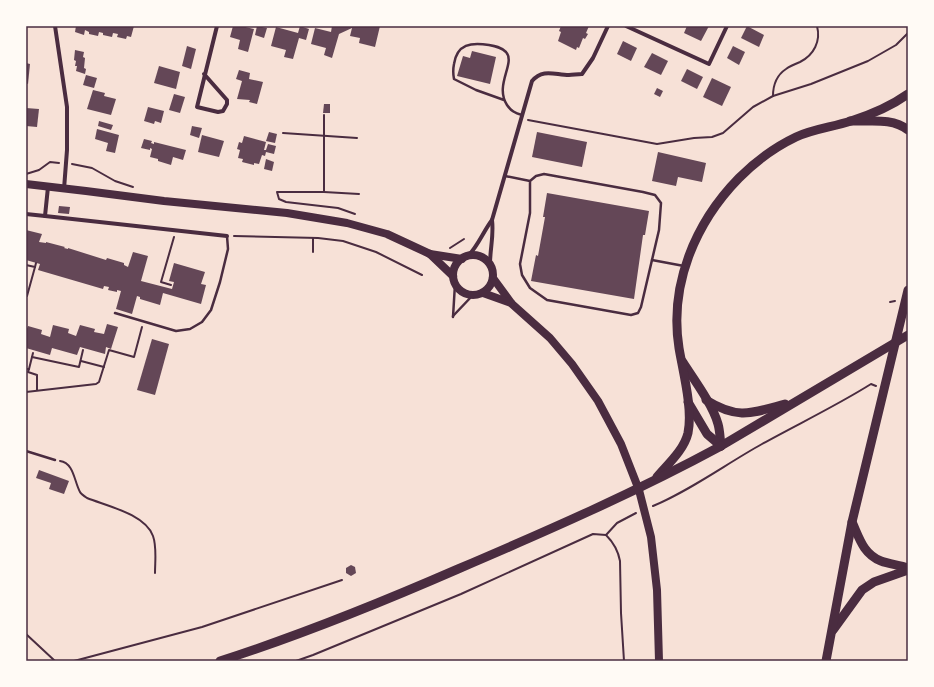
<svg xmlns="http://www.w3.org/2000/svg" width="934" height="687" font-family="'DejaVu Sans',sans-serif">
  <rect width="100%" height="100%" fill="#f7e1d7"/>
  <g fill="#644757">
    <path d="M76,26H134L131,37L127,36L126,39L117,37L118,34L113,33L112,37L103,35V33L99,32L98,36L89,34V32L85,30L84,35L75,32Z"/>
    <path d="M233,26H241L254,29L248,52L238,49L240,40L230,37Z"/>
    <path d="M257,26L267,28L264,38L255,35Z"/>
    <path d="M300,26L309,29L306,40L299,38L293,59L284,57L286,50L271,46L276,27L298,33Z"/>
    <path d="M332,26H380L375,47L359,43L360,38L350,36L352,28L339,34L332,58L324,55L326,48L311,44L315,28L331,32Z"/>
    <path d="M561,26H589L586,33L588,34L585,39L583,38L579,48L577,47L576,50L558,41L561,32L559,31Z"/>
    <path d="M687,26H709L701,41L684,33Z"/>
    <path d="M747,26L764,35L759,47L741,38Z"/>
    <path d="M623,41L637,48L631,61L617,54Z"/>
    <path d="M187,46L196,49L191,69L182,66Z"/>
    <path d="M733,46L745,52L739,65L727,58Z"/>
    <path d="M75,50L84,52L83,57L85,58L84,68L86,69L85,74L76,71L77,66H75L76,61L74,60Z"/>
    <path d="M472,51L496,57L490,84L457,76L463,56L470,58Z"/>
    <path d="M652,53L668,61L661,75L644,67Z"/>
    <path d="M26,63L30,64L28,84L26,83Z"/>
    <path d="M159,66L180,72L176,89L154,83Z"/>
    <path d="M687,69L703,77L697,89L681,81Z"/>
    <path d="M239,70L250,73L249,79L263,82L257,104L249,102L250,100L237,99L242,81L236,79Z"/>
    <path d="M86,75L97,78L94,88L83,85Z"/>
    <path d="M712,78L731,87L722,106L703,97Z"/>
    <path d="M657,88L663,91L660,97L654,94Z"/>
    <path d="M93,90L105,93L104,96L116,99L111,115L87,109Z"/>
    <path d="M174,94L185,97L180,113L169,110Z"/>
    <path d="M324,104H330V113H323Z"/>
    <path d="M148,107L164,111L161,123L155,121L154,124L144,121Z"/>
    <path d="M26,108L39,109L37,127L26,126Z"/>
    <path d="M99,121L113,125L111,130L98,126Z"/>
    <path d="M192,126L202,128L199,138L190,135Z"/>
    <path d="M97,129L119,135L115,153L106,151L108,143L95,139Z"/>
    <path d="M269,132L277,134L275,143L266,141Z"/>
    <path d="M537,132L587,142L582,167L532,157Z"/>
    <path d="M202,135L224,141L219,157L198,152Z"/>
    <path d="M244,136L266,142L264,150H266L268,144L276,146L274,154L266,152L265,156L262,155L259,164L254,163V165L242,162L243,159L238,158L240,150L237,149L239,142L242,143Z"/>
    <path d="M144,139L152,141L151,143L154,144V142L186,150L183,160L173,157L171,165L158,161V159L150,157L152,149L150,148V150L141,148Z"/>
    <path d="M658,152L706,163L702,182L678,177L676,186L652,181Z"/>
    <path d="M266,159L274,162L272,171L264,169Z"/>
    <path d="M547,193L649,211L645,235H643L634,299L531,281L536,255L538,256L545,217H543Z"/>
    <path d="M59,206L70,207L69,214L58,213Z"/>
    <path d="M26,230L42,234L39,242L46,243V242L65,247L64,248L68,249V248L106,260L107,258L124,263V265L128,267L133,252L148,256L141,281L172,289L174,282L169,281L174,263L205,272L201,284L206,285L201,304L163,293L160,305L140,299V297L137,296L132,314L116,309L121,291L117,290V292L108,290L109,287L104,286L103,289L38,270L40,264L26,260Z"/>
    <path d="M107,324L118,327L111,349L106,347L105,354L80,347L77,355L52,348L50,355L26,348V331L28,326L42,330L41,334L50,337L53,325L69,329L68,333L76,336L80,325L95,329L94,332L104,334Z"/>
    <path d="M152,339L169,344L155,395L137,390Z"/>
    <path d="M39,470L69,481L64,494L49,489L51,483L36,478Z"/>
    <path d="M351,565L355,567L356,573L351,576L346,573V568Z"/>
  </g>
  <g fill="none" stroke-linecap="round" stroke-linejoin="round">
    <g stroke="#4a2c40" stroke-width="2">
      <path d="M773,96C773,85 777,75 786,69C790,66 795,64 800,62C814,55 821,41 817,26"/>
      <path d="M528,120L657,144L694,138L712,137L723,133L753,107L773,96L811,84L868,61L896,45L908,33"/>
      <path d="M283,133L357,138"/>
      <path d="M72,164L92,168L115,181L133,187"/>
      <path d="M26,174L39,170L50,162L59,163"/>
      <path d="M324,192V115"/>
      <path d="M355,214L338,208L286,202L279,199L277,192H324L359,194"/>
      <path d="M234,236L318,238L343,241L376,252L422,275"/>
      <path d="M313,238V252"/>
      <path d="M450,248L464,239"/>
      <path d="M26,265L35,267L27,296"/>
      <path d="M35,267L36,263"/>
      <path d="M171,285L161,282L174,237"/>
      <path d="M890,302L895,301"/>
      <path d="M32,357L79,367L83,350"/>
      <path d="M81,361L104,367"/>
      <path d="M26,369H29L28,372L37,375V390"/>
      <path d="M29,369L33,353"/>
      <path d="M26,392L96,384L99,382L109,350L134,357L142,327"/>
      <path d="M60,461C74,463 74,481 80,492C81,494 84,496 87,498C107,506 145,514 153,536C157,547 155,561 155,573"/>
      <path d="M653,506C691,490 726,464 762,444C798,424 836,406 871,384L876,386"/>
      <path d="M606,535L617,523L636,513"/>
      <path d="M26,634L55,661"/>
      <path d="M74,661L202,627L342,580"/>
      <path d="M296,661L313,655L461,594L593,534L606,535C614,543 618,550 620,561L621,613L624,661"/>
    </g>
    <g stroke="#4a2c40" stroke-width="2.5">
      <path d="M504,100L476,90L454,79C453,74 453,69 454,64C457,44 471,42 489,45C495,46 501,47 506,52C516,63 494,85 507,105C511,111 515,113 522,115"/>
      <path d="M505,176L530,181V213L520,264L522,275L530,288L547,300L631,315L638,313L641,307L659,230L661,203L655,195L643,192L544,174L536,176L530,181"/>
      <path d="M652,260L684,266"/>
      <path d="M115,313L176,331L190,329L202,322L211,310L220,282L228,249L227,236"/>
      <path d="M453,316L473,295"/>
      <path d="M453,317L455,284"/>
      <path d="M26,451L55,460"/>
    </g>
    <g stroke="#4a2c40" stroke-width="4">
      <path d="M55,26L67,107V150L64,189"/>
      <path d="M626,26L709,64L727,26"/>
      <path d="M204,74L227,100V104L223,111L218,112L197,107L217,26"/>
      <path d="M48,187L45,216L227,236"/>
      <path d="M26,214L45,216"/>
      <path d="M468,256C478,246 483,232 492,220L532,81C543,68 555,75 569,75C573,75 577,74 582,74L593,58L608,26"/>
      <path d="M490,264C490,249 494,235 492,220"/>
    </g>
    <g stroke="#4a2c40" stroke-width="8">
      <path d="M26,184L86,191L164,201L287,213L347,223L387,234L430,254L462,259"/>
      <path d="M430,254L453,276"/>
      <circle cx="473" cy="275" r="20"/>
      <path d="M493,278L512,304L550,338L572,364L598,401L621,444L639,490L651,537L657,590L659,661"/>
      <path d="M483,293L511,303"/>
    </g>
    <g stroke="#4a2c40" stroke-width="9">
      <path d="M850,121C869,122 892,117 908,130"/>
      <path d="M682,361C693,378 713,405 718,424C720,431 720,438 721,446"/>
      <path d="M706,400C738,420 752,413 785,404"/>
      <path d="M688,402L707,434L721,446"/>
      <path d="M721,446L908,335"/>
      <path d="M852,522C859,537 863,554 881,561C889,564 899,565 908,568"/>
      <path d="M833,630L862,590L874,582L908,570"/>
      <path d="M826,661L852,522L908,290"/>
    </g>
    <g stroke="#4a2c40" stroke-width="9">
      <path d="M657,477C668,464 684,450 688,433C693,409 683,372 679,348C669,285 695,223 739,178C755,162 775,147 796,137C813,129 833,127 851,121C870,115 891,106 908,94"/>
      <path d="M220,661C301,635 380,603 458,569C547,531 636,492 721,446"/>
    </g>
  </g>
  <rect width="934" height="687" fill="none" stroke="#fffaf5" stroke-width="54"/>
  <rect x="27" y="27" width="880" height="633" fill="none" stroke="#4a2c40" stroke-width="1.5"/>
</svg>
